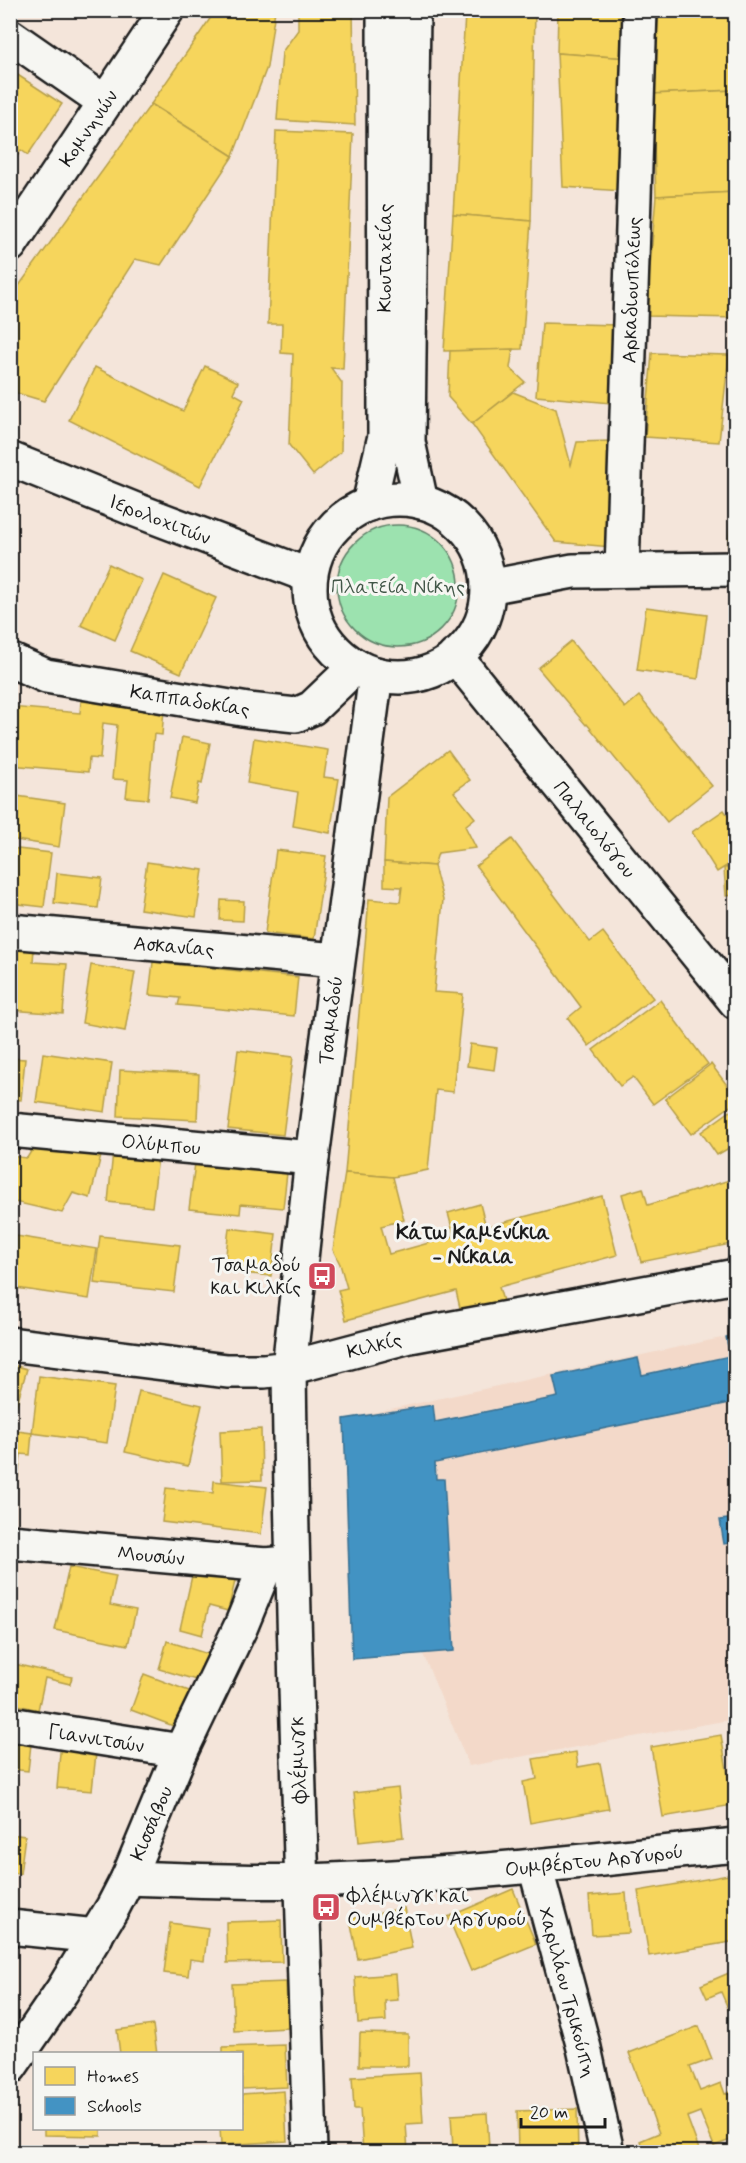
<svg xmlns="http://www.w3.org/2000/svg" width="746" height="2163" font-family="Mynerve,sans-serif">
  <rect width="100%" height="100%" fill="#f4e5da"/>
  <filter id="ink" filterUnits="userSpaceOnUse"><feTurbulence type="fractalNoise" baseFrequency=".0167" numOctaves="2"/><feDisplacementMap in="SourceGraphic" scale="12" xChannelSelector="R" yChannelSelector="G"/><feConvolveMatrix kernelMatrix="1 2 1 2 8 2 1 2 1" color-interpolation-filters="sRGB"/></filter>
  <g filter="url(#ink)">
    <path fill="#f3d9c9" d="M735,1335V1719L469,1766L423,1654L352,1659L344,1419Z"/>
    <circle fill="#9ce2af" stroke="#5c7f66" stroke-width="1.5" cx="398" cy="586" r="61"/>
    <g fill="#f6d55c" stroke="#b59e49" stroke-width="1.5">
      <path d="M216,10H275L267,67L233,156L151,104Z"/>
      <path d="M298,10H353L355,125L277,120L282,52L298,30Z"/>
      <path d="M465,10H540V11L465,14Z"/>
      <path d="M558,10H627L628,58L557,53Z"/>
      <path d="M659,10H729L733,90L652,94Z"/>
      <path d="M535,11L531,221L453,214L465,14Z"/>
      <path d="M557,53L628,58L623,191L563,187Z"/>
      <path d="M10,70L62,104L28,155L21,150L10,168Z"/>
      <path d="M736,90V192L656,196L652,94Z"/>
      <path d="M151,104L233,156L161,265L135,259L44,401L10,391V298Z"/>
      <path d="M276,131L353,134L343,369L331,368L342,383L341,452L313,475L289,445L293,354L281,353L282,324H268Z"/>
      <path d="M736,192V318L646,316L656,196Z"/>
      <path d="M453,214L531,221L522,349L444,351Z"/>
      <path d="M542,323L617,325L611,403L536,396Z"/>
      <path d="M513,349L510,368L525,382L472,424L448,397L450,351Z"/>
      <path d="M652,353L729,355L719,442L645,437Z"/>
      <path d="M205,366L238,382L233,393L244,399L200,486L69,420L95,367L183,411Z"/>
      <path d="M513,392L556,409L571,465L577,442L610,441L611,547L556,542L472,424Z"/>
      <path d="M735,473L736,547H728Z"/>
      <path d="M109,564L142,580L115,640L81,625Z"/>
      <path d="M164,575L216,598L181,673L130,651Z"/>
      <path d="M646,607L707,615L698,679L637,670Z"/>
      <path d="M733,614H736V668H732Z"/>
      <path d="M571,641L625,708L639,696L712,786L667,822L587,724L586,725L538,668Z"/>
      <path d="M736,688V729H734L730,689Z"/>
      <path d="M81,701L164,709L162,735L154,734L148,799L126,797L128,780L112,779L117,725L103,723L100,759L89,758L88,772L10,765V707L80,713Z"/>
      <path d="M182,737L210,743L202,784L199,783L195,803L170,798Z"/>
      <path d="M254,738L328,750L324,777L339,779L330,833L293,826L298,792L247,783Z"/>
      <path d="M448,750L470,780L454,792L475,818L465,826L476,848L438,853L434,866L384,862L387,797Z"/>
      <path d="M10,795L65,803L59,847L10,839Z"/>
      <path d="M724,810L736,827V860L717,872L692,832Z"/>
      <path d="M512,839L590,942L603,932L653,998L589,1046L568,1018L581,1007L476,866Z"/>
      <path d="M10,848L51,853L44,907L10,903Z"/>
      <path d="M276,850L326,856L314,939L265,933Z"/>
      <path d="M147,862L203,870L196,917L140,909Z"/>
      <path d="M384,862L434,866L443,900L434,992L463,994L453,1092L436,1090L428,1170L393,1177L345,1173L369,899L400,902L402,887L384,886Z"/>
      <path d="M736,867V895L726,896L724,868Z"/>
      <path d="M57,873L102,878L98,908L54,903Z"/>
      <path d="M221,900L244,901L243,921L220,920Z"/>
      <path d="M10,948L34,949L33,962L67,964L63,1014L10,1010Z"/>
      <path d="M153,962L298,977L294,1016L178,1005L180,998L149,995Z"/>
      <path d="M91,965L135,972L125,1031L82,1023Z"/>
      <path d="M660,1000L708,1064L653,1104L633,1077L620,1086L593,1050Z"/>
      <path d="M470,1044L497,1048L494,1070L467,1066Z"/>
      <path d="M238,1050L293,1057L283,1135L228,1129Z"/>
      <path d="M43,1053L112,1063L105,1112L36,1102Z"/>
      <path d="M10,1058L25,1059L21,1100L10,1099Z"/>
      <path d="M711,1064L736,1097V1102L691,1134L665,1099Z"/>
      <path d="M120,1070L199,1074L197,1120L118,1116Z"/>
      <path d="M736,1107V1144L717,1155L701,1132Z"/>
      <path d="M38,1140L101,1156L90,1198L73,1193L62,1213L10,1201V1156L27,1158Z"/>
      <path d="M113,1152L158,1157L152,1207L108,1202Z"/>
      <path d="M195,1163L287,1173L283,1208L241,1204L240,1214L189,1209Z"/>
      <path d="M345,1173L393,1177L404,1220L381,1226L389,1254L454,1236L448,1213L480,1204L486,1227L602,1196L617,1255L499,1287L503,1301L461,1312L456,1291L346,1320L338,1290L347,1288L340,1264L333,1250Z"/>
      <path d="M736,1178V1243L641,1262L622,1194L643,1188L648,1205Z"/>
      <path d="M229,1228L276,1234L271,1276L224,1271Z"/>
      <path d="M10,1235L97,1249L89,1299L10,1287Z"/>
      <path d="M100,1236L180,1245L174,1292L94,1283Z"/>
      <path d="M10,1364L27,1369L13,1417H10Z"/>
      <path d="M39,1376L115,1386L107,1443L32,1433Z"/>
      <path d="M139,1391L202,1405L188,1466L125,1452Z"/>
      <path d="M261,1429L262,1480L222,1481L220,1431Z"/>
      <path d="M10,1430L32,1433L30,1455L21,1454L18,1477L10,1476Z"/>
      <path d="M214,1481L267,1487L261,1534L162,1522L166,1488L213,1493Z"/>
      <path d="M69,1567L116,1576L110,1605L136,1610L128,1645L55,1630Z"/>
      <path d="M194,1567L236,1577L228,1611L209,1606L202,1635L180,1629Z"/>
      <path d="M167,1641L211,1655L203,1682L159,1669Z"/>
      <path d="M10,1663L72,1677L70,1684L45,1678L38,1710L10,1703Z"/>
      <path d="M144,1674L197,1694L184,1730L131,1710Z"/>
      <path d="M721,1735L733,1805L663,1817L651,1747Z"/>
      <path d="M10,1741L31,1744L28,1771L10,1769Z"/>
      <path d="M61,1741L97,1744L92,1791L57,1788Z"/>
      <path d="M576,1752L578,1767L600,1763L609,1809L530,1823L523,1782L537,1779L533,1759Z"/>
      <path d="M398,1788L403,1837L359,1842L354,1793Z"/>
      <path d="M10,1834L25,1836L20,1874L10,1873Z"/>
      <path d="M728,1875L736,1922V1941L649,1956L638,1891Z"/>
      <path d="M513,1889L536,1944L471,1971L448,1917Z"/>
      <path d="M626,1893L629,1933L592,1935L589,1896Z"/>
      <path d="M404,1908L412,1948L358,1959L350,1919Z"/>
      <path d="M281,1920L282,1962L227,1963L226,1922Z"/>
      <path d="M170,1923L208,1928L204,1961L190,1959L188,1976L164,1973Z"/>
      <path d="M736,1970V2027L721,1992L707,1998L701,1985Z"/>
      <path d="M396,1974L398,2000L385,2001L386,2021L358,2023L355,1977Z"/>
      <path d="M286,1982L288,2028L234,2031L232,1984Z"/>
      <path d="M153,2025L157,2054H120L117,2030Z"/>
      <path d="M699,2026L712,2059L690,2067L700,2091L721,2083L725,2094L736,2090V2138L714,2146L700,2112L687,2117L700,2152H644L640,2141L659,2133L629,2053Z"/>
      <path d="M360,2033L408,2034V2066H359Z"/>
      <path d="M285,2045L287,2087L242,2089V2054H223V2047Z"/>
      <path d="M420,2073L423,2123L406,2124L408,2151L363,2152L360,2109H354L352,2077Z"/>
      <path d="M284,2091L287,2141L221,2145L220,2128H242V2118H244L242,2094Z"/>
      <path d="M577,2109L578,2152H518L517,2111Z"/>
      <path d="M487,2113L489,2147L453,2149L451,2115Z"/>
      <path d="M44,2128H101V2136L44,2135Z"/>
      <path d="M10,2147L75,2148V2152H10Z"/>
      <path d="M476,2149V2152H452Z"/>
    </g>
    <g fill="#4393c3" stroke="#376f91" stroke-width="1.5">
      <path d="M736,1335V1443L730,1403L435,1463L436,1479H444L454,1651L352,1659L344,1419L433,1405L435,1422L558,1397L553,1376L638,1358L642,1375L730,1356L726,1337Z"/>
      <path d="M736,1518V1542L724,1544L720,1520Z"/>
    </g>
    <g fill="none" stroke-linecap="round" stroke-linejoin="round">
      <g stroke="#1c1c1c" stroke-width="38">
        <g id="minor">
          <path d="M413,10L408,442L421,502"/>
          <path d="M10,36L105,102"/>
          <path d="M10,245L167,10"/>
          <path d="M10,459L136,510L310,576"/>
          <circle cx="399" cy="588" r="89"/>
          <path d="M369,504L385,436L384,10"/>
          <path d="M622,570L640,10"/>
          <path d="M488,587L573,571L736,569"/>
          <path d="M455,656L736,1002"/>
          <path d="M10,660L46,676L248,710L296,715L312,708L356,666"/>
          <path d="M10,931L337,960"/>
          <path d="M10,1130L312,1158"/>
          <path d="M10,1344L227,1371H264L289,1368L312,1158L376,674"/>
          <path d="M10,1542L266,1565L287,1563"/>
          <path d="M10,1724L181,1751"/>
          <path d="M535,1866L584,2048L607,2152"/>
          <path d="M128,1878C187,1880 246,1883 305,1881C449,1877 592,1860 736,1845"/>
          <path d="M10,1927L96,1936"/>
          <path d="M10,2067L62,1991L113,1907L128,1878L181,1751L241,1626L266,1565"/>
        </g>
      </g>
      <g stroke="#1c1c1c" stroke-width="38">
        <path id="major" d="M310,2152C303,1891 292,1629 289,1368L410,1336L736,1276"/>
      </g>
      <use href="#minor" stroke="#f6f6f2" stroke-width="33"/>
      <use href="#major" stroke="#f6f6f2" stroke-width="33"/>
    </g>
  </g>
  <defs>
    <g id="bus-square" transform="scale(1.5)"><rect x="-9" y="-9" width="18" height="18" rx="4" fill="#d1495b" stroke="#f6f6f2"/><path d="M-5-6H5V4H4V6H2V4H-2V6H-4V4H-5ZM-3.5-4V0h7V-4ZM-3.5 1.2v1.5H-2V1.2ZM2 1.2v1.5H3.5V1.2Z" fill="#fff"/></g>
  </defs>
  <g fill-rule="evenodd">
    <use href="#bus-square" x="322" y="1276"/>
    <use href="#bus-square" x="326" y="1907"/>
  </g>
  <g text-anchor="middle" stroke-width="6" stroke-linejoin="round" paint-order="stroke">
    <g font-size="20" fill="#1c1c1c" stroke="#f6f6f2">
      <text transform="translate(88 128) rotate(-56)" y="7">Κομνηνών</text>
      <text transform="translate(384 258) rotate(-90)" y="7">Κιουταχείας</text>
      <text transform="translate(631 290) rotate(-88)" y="7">Αρκαδιουπόλεως</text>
      <text transform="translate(160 519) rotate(21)" y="7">Ιερολοχιτών</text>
      <text transform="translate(190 700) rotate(9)" y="7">Καππαδοκίας</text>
      <text transform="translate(595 829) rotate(51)" y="7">Παλαιολόγου</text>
      <text transform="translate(174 946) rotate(5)" y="7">Ασκανίας</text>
      <text transform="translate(330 1020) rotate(-83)" y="7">Τσαμαδού</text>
      <text transform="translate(161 1144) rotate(5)" y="7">Ολύμπου</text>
      <text transform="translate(374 1345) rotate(-14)" y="7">Κιλκίς</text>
      <text transform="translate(151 1555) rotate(5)" y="7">Μουσών</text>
      <text transform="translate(96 1738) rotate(9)" y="7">Γιαννιτσών</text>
      <text transform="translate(298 1760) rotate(-92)" y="7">Φλέμινγκ</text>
      <text transform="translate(151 1823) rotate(-67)" y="7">Κισσάβου</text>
      <text transform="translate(594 1860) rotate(-6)" y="7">Ουμβέρτου Αργυρού</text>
      <text transform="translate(568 1992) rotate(75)" y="7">Χαριλάου Τρικούπη</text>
    </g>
    <g font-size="20" fill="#425748" stroke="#f6f6f2">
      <text x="398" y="593">Πλατεία Νίκης</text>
    </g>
    <g font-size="20" fill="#1c1c1c" stroke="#f6f6f2" text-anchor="end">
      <text x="301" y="1271">Τσαμαδού<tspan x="301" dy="23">και Κιλκίς</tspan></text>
      <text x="347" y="1902" text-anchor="start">Φλέμινγκ και<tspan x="347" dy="23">Ουμβέρτου Αργυρού</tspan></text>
    </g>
    <g font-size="21" font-weight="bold" fill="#1c1c1c" stroke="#f6f6f2">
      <text x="473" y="1239">Κάτω Καμενίκια<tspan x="473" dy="24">- Νίκαια</tspan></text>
    </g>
  </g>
  <rect width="746" height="2163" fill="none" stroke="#f6f6f2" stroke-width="36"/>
  <rect x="18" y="18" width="710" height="2127" fill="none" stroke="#1c1c1c" stroke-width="2" filter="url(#ink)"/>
  <rect x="33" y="2052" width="210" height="78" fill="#f6f6f2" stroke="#9f9f9c" stroke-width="1.5"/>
  <rect x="45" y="2067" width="30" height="18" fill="#f6d55c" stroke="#9f9f9c" stroke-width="1.5"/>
  <text x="87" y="2082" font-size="18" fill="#1c1c1c">Homes</text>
  <rect x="45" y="2097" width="30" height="18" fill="#4393c3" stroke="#9f9f9c" stroke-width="1.5"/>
  <text x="87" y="2112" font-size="18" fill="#1c1c1c">Schools</text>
  <path d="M521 2118v9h84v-9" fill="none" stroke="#1c1c1c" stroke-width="3"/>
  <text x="530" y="2118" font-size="18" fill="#1c1c1c" stroke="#f6f6f2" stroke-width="4.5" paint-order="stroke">20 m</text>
</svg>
